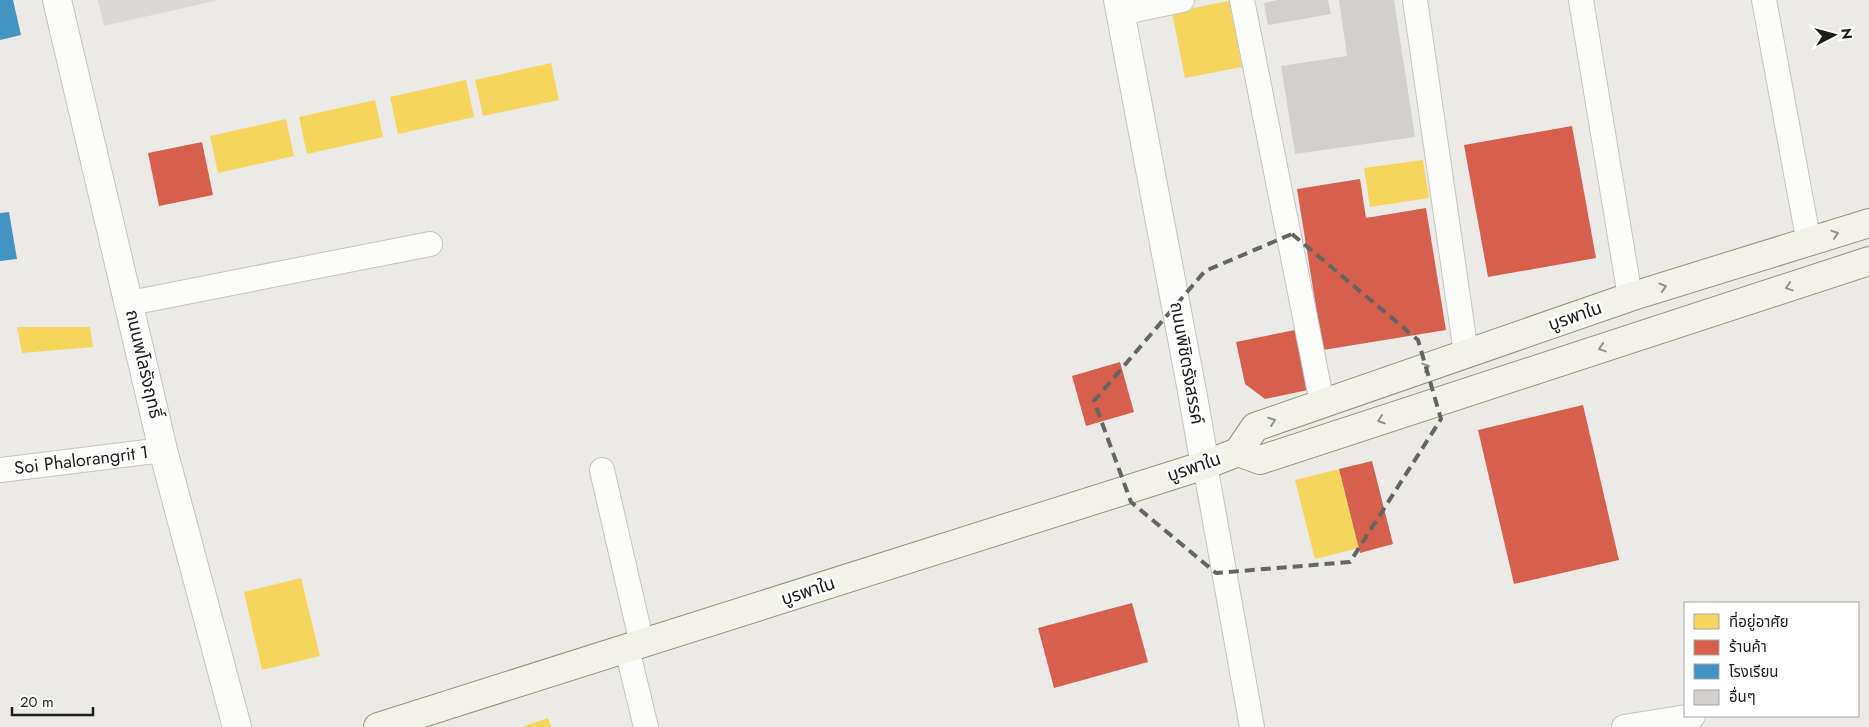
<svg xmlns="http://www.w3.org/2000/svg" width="1869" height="727" font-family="Jost,'Noto Sans Thai',sans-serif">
  <rect width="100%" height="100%" fill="#eceae6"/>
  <path fill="#dad9d7" d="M98,0H219L104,26Z"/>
  <g fill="#f6d55c">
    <path d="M1229,1L1242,67L1185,78L1172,12Z"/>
    <path d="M551,63L559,100L483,116L475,80Z"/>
    <path d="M466,80L474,117L398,134L390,97Z"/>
    <path d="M375,100L383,137L307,154L299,117Z"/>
    <path d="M286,119L294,156L218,173L210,136Z"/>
    <path d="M1423,160L1429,198L1370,207L1364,168Z"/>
    <path d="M17,327H90L93,347L22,353Z"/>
    <path d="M1339,469L1359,548L1315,559L1295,480Z"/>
    <path d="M301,578L320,656L262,670L244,592Z"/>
    <path d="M548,718L551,727H522Z"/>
  </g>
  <g fill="#d6604d">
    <path d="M1572,126L1596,258L1488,277L1464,145Z"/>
    <path d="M202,142L213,195L159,206L148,153Z"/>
    <path d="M1360,179L1366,218L1426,208L1446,330L1323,350L1297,189Z"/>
    <path d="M1295,330L1308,390L1265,399L1245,384L1236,342Z"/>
    <path d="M1120,362L1134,412L1086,426L1072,376Z"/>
    <path d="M1583,405L1619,560L1514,584L1478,430Z"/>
    <path d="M1372,461L1393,544L1360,553L1339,469Z"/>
    <path d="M1132,603L1148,662L1054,688L1038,628Z"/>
  </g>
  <g fill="#4393c3">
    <path d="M0,0H13L21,35L0,40Z"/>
    <path d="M9,212L17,259L0,261V213Z"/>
  </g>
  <g fill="#d2d0cd">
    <path d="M1278,0H1328L1331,14L1268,25L1264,3Z"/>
    <path d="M1339,0H1394L1415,137L1295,154L1281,66L1347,56Z"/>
  </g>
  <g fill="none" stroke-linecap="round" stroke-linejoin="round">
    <g stroke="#c4c4c2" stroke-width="26">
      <g id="minor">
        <path d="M1242,0L1322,403"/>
        <path d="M1415,0L1466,353"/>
        <path d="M1581,0L1630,297"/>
        <path d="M1764,0L1809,243"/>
        <path d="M1120,13L1182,0"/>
        <path d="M130,303L430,244"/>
        <path d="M1205,465L1252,727"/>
        <path id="s1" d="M0,470L163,450"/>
        <path d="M602,470L642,644"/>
        <path d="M627,649L646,727"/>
        <path d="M1624,727L1693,716"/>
      </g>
    </g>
    <g stroke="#c4c4c2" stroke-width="30">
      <g id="tertiary">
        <path d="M57,0L163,450L237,727"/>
        <path d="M1118,0L1192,391L1205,465"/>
      </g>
    </g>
    <g stroke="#92957f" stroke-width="30">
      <g id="secondary">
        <path d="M1238,452L1260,460L1869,261"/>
        <path d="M378,727L1205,465L1238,452L1255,427L1630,297L1869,223"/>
      </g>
    </g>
    <use href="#minor" stroke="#fcfcfb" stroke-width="24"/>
    <use href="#tertiary" stroke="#fcfcfb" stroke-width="28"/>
    <use href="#secondary" stroke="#f2f2ea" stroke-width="28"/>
  </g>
  <defs><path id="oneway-chevron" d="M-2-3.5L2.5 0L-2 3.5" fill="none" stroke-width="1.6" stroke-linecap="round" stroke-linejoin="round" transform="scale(1.25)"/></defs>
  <g stroke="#92928e">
    <use href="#oneway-chevron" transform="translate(1835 234) rotate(-18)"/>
    <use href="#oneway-chevron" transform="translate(1663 287) rotate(-17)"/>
    <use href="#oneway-chevron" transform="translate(1789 287) rotate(162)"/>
    <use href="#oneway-chevron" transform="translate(1602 348) rotate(162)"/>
    <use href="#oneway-chevron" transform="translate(1426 367) rotate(-19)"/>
    <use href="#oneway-chevron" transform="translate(1381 420) rotate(162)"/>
    <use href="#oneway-chevron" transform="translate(1272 421) rotate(-20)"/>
  </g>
  <path fill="none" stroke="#656563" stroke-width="4" stroke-dasharray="10 6" stroke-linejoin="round" d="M1292,234L1418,340L1441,419L1350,562L1216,573L1131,502L1094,401L1205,271Z"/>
  <g text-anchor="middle" stroke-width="5" stroke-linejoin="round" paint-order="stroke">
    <g font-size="18" fill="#1d1d1d" stroke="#fff">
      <text transform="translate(1575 316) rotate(-19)" y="6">บูรพาใน</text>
      <text transform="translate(1187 363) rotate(80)" y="6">ถนนพิชิตรังสรรค์</text>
      <text transform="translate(144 364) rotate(77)" y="6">ถนนพโลรังฤทธิ์</text>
      <text dy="6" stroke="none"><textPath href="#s1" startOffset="82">Soi Phalorangrit 1</textPath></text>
      <text transform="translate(1194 467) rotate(-19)" y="6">บูรพาใน</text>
      <text transform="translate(808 591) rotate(-18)" y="6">บูรพาใน</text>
    </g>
  </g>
  <rect x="1684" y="602" width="175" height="115" fill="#ffffff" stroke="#a5a5a5"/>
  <rect x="1694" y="614" width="25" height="15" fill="#f6d55c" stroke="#a5a5a5"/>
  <text x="1729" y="627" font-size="15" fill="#1d1d1d">ที่อยู่อาศัย</text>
  <rect x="1694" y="640" width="25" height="15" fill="#d6604d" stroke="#a5a5a5"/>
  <text x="1729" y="652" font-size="15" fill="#1d1d1d">ร้านค้า</text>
  <rect x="1694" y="664" width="25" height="15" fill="#4393c3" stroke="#a5a5a5"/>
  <text x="1729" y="677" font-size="15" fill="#1d1d1d">โรงเรียน</text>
  <rect x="1694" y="690" width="25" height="15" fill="#d2d0cd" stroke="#a5a5a5"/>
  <text x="1729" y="702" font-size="15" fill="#1d1d1d">อื่นๆ</text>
  <g transform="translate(1834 35) rotate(84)" stroke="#ffffff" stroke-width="4" paint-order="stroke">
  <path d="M0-4L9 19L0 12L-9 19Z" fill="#1d1d1d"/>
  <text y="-8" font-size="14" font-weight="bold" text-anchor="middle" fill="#1d1d1d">N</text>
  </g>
  <path d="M12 707v8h81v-8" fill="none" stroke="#1d1d1d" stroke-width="2.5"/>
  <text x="20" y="707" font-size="15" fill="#1d1d1d" stroke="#ffffff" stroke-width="4" paint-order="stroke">20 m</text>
</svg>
